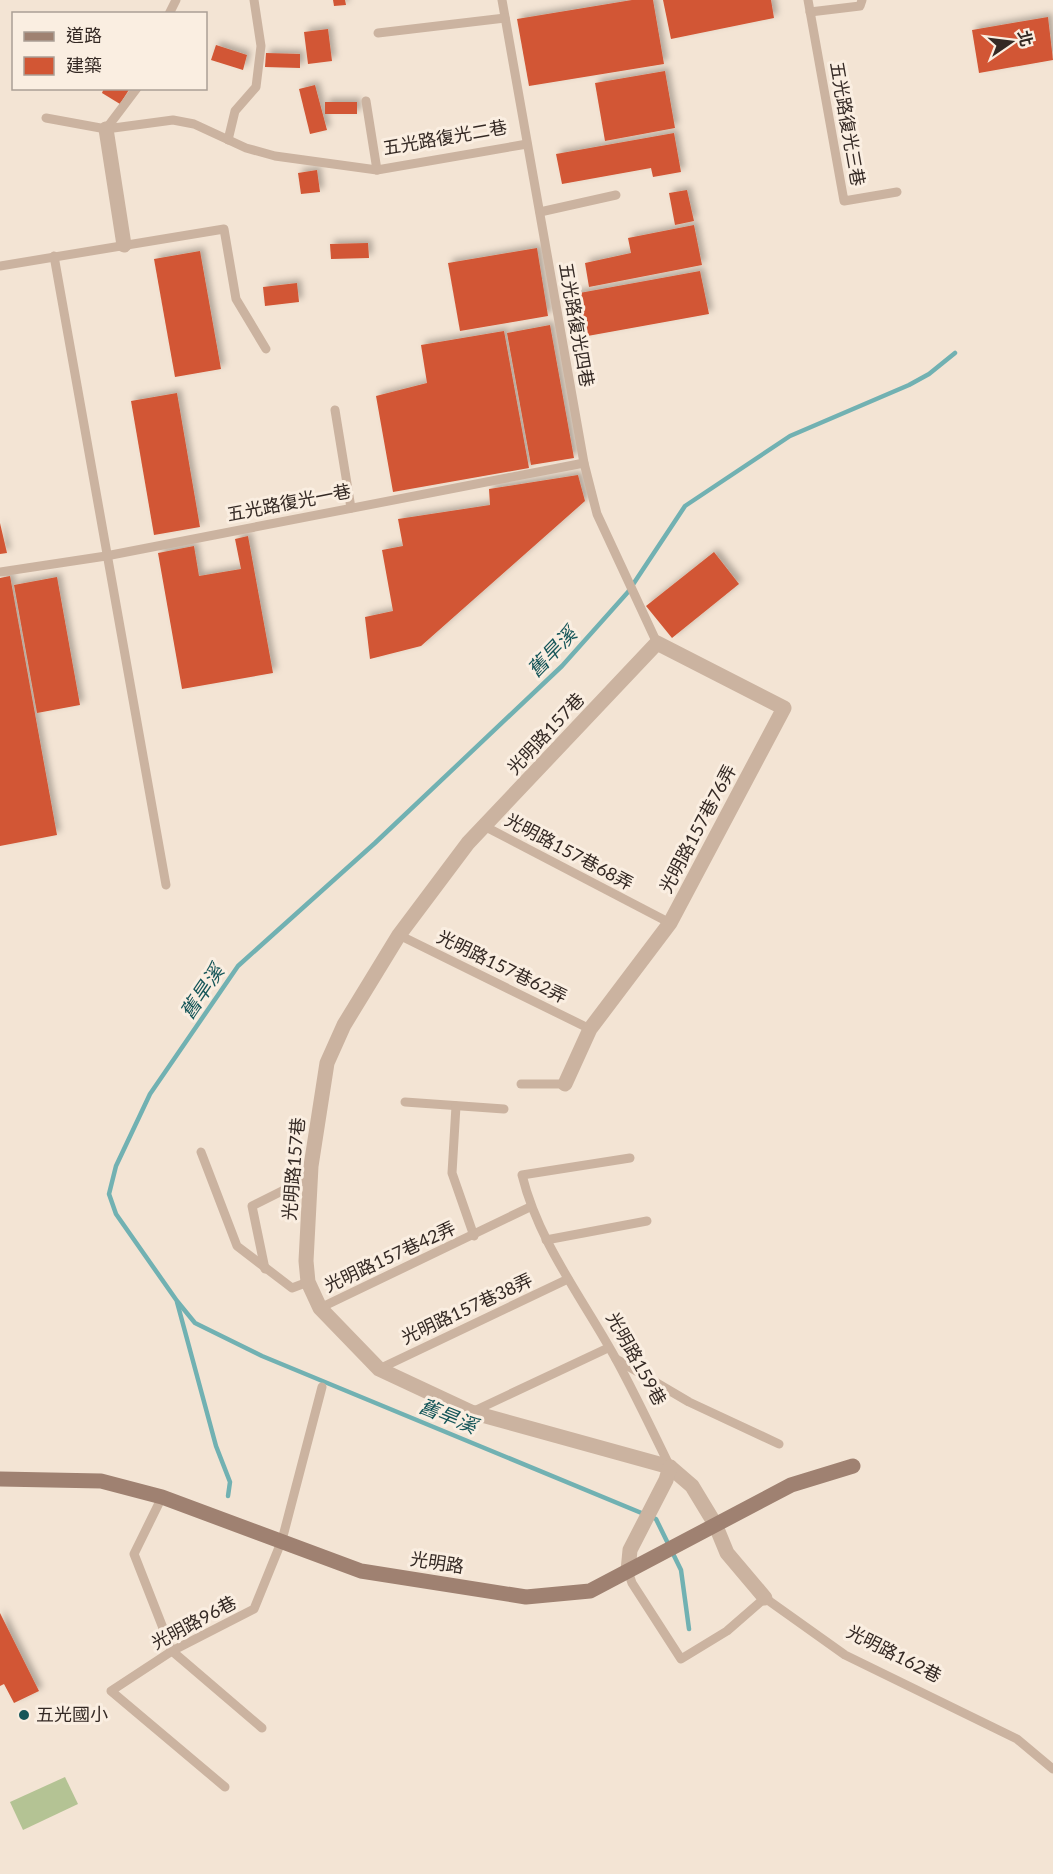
<svg xmlns="http://www.w3.org/2000/svg" width="1053" height="1874" font-family="Lato,'Noto Sans TC',sans-serif">
  <defs>
    <filter id="shadow"><feDropShadow dx="4" dy="-4" stdDeviation="3" flood-color="#0004"/></filter>
  </defs>
  <rect width="100%" height="100%" fill="#f3e4d4"/>
  <path fill="#b4c394" d="M65,1777L78,1804L23,1830L10,1802Z"/>
  <g fill="none" stroke-linecap="round" stroke-linejoin="round">
    <g stroke="#71b1b2" stroke-width="4.5">
      <path d="M177,1302L216,1446L230,1482L228,1496"/>
      <path d="M689,1629L681,1570L656,1519L262,1356L195,1323L177,1301L116,1214L109,1194L116,1166L150,1094L238,966L375,843L562,666L628,592L685,506L790,436L909,385L929,374L955,353"/>
    </g>
  </g>
  <g fill="#d25634" filter="url(#shadow)">
    <path d="M333,0H345L346,5L334,6Z"/>
    <path d="M632,0H653L664,64L529,86L517,19Z"/>
    <path d="M663,0H771L774,18L671,39Z"/>
    <path d="M1048,17L1053,60L979,73L972,30Z"/>
    <path d="M328,29L332,61L308,64L304,32Z"/>
    <path d="M216,45L247,55L243,70L211,60Z"/>
    <path d="M266,53L300,54V68L265,67Z"/>
    <path d="M665,71L675,128L605,141L595,83Z"/>
    <path d="M315,85L327,130L310,134L299,89Z"/>
    <path d="M104,88H130L120,104L102,93Z"/>
    <rect x="325" y="102" width="32" height="12"/>
    <path d="M674,133L681,172L653,177L651,168L562,184L556,154Z"/>
    <path d="M317,170L320,192L301,194L298,173Z"/>
    <path d="M687,190L694,221L675,225L669,193Z"/>
    <path d="M694,225L702,265L589,287L585,263L631,253L628,238Z"/>
    <path d="M368,243L369,258L331,259L330,244Z"/>
    <path d="M537,248L548,316L460,331L448,263Z"/>
    <path d="M200,251L221,369L175,377L154,259Z"/>
    <path d="M700,271L709,314L582,337L574,294Z"/>
    <path d="M297,283L299,302L265,306L263,287Z"/>
    <path d="M550,325L574,458L531,465L507,333Z"/>
    <path d="M504,331L529,468L393,492L376,396L427,383L421,345Z"/>
    <path d="M177,393L200,527L154,535L131,401Z"/>
    <path d="M578,475L585,501L421,646L370,659L365,617L393,611L382,550L403,546L398,519L490,505L489,489Z"/>
    <path d="M0,523L7,553L0,554Z"/>
    <path d="M248,536L273,673L182,689L158,553L194,546L199,576L241,569L235,539Z"/>
    <path d="M714,552L739,584L672,638L646,606Z"/>
    <path d="M10,576L57,835L0,846V578Z"/>
    <path d="M57,577L80,705L37,713L14,585Z"/>
    <path d="M0,1613L39,1691L14,1703L4,1684L0,1686Z"/>
  </g>
  <g fill="none" stroke-linecap="round" stroke-linejoin="round">
    <g stroke="#cbb3a0" stroke-width="9">
      <path d="M502,0L584,463L597,514L657,643"/>
      <path d="M808,0L844,201L897,192"/>
      <path d="M810,12L860,6L862,0"/>
      <path d="M169,14L176,0"/>
      <path d="M378,33L505,18"/>
      <path d="M366,101L377,170"/>
      <path d="M46,118L106,129L173,120L194,124L246,148L275,156L377,170L527,144"/>
      <path d="M106,129L137,88"/>
      <path d="M228,140L235,111L256,87L261,46L254,0"/>
      <path d="M540,212L616,195"/>
      <path d="M54,256L166,885"/>
      <path d="M0,266L224,229L236,299L266,349"/>
      <path d="M335,410L351,508"/>
      <path d="M0,572L106,556L584,463"/>
      <path d="M486,827L670,923"/>
      <path d="M399,935L590,1029"/>
      <path d="M521,1084H565"/>
      <path d="M405,1102L504,1109"/>
      <path d="M456,1106L452,1173L474,1236"/>
      <path d="M201,1152L237,1246L292,1288L308,1282"/>
      <path d="M630,1158L522,1175C539,1244 584,1300 617,1361C636,1396 653,1432 670,1467"/>
      <path d="M546,1240L647,1221"/>
      <path d="M265,1269L252,1206L310,1177"/>
      <path d="M320,1308L530,1207"/>
      <path d="M616,1359L689,1402L779,1444"/>
      <path d="M379,1369L568,1279"/>
      <path d="M472,1412L608,1348"/>
      <path d="M162,1497L134,1554L172,1651L262,1728"/>
      <path d="M628,1571L632,1583L681,1659L727,1631L765,1598L845,1655L1017,1739L1053,1769"/>
      <path d="M225,1787L111,1691L172,1651L254,1609L282,1540L322,1387"/>
    </g>
    <g stroke="#cbb3a0" stroke-width="15">
      <path d="M106,129L124,245"/>
      <path d="M565,1084L590,1029L670,923L784,708L657,643L468,843L399,935L344,1025L327,1063L311,1166L306,1261L308,1282L320,1308L379,1369L471,1412L670,1467L692,1486L715,1524L727,1553L765,1598"/>
      <path d="M628,1571L630,1550L666,1480L670,1467"/>
    </g>
    <path stroke="#9f8171" stroke-width="15" d="M0,1479L101,1481L162,1497L361,1571L526,1597L590,1591L791,1485L853,1466"/>
  </g>
  <circle fill="#165659" stroke="#faeee1" stroke-width="2" cx="24" cy="1715" r="6"/>
  <g text-anchor="middle" stroke-width="6" stroke-linejoin="round" paint-order="stroke">
    <g font-size="18" fill="#342924" stroke="#faeee1">
      <text transform="translate(847 124) rotate(80)" y="6">五光路復光三巷</text>
      <text transform="translate(445 138) rotate(-10)" y="6">五光路復光二巷</text>
      <text transform="translate(576 325) rotate(80)" y="6">五光路復光四巷</text>
      <text transform="translate(289 503) rotate(-11)" y="6">五光路復光一巷</text>
      <text transform="translate(546 734) rotate(-47)" y="6">光明路157巷</text>
      <text transform="translate(698 829) rotate(-62)" y="6">光明路157巷76弄</text>
      <text transform="translate(569 852) rotate(28)" y="6">光明路157巷68弄</text>
      <text transform="translate(502 967) rotate(26)" y="6">光明路157巷62弄</text>
      <text transform="translate(294 1169) rotate(-85)" y="6">光明路157巷</text>
      <text transform="translate(390 1257) rotate(-25)" y="6">光明路157巷42弄</text>
      <text transform="translate(467 1309) rotate(-25)" y="6">光明路157巷38弄</text>
      <text transform="translate(636 1359) rotate(61)" y="6">光明路159巷</text>
      <text transform="translate(437 1563) rotate(9)" y="6">光明路</text>
      <text transform="translate(194 1623) rotate(-28)" y="6">光明路96巷</text>
      <text transform="translate(894 1654) rotate(27)" y="6">光明路162巷</text>
    </g>
    <g font-size="18" fill="#342924" stroke="#faeee1" text-anchor="start">
      <text x="36" y="1721">五光國小</text>
    </g>
    <g font-size="20" font-style="italic" fill="#165659" stroke="#faeee1">
      <text transform="translate(552 652) rotate(-46)" y="7">舊旱溪</text>
      <text transform="translate(202 992) rotate(-56)" y="7">舊旱溪</text>
      <text transform="translate(448 1416) rotate(22)" y="7">舊旱溪</text>
    </g>
  </g>
  <rect x="12" y="12" width="195" height="78" fill="#faeee1" stroke="#ab9f95" stroke-width="1.5"/>
  <rect x="24" y="32" width="30" height="9" fill="#9f8171" stroke="#ab9f95" stroke-width="1.5"/>
  <text x="66" y="42" font-size="18" fill="#342924">道路</text>
  <rect x="24" y="57" width="30" height="18" fill="#d25634" stroke="#ab9f95" stroke-width="1.5"/>
  <text x="66" y="72" font-size="18" fill="#342924">建築</text>
  <g transform="translate(1011 42) rotate(76)" stroke="#faeee1" stroke-width="4.5" paint-order="stroke">
  <path d="M0-4.5L10 22L0 15L-10 22Z" fill="#342924"/>
  <text y="-9" font-size="16" font-weight="bold" text-anchor="middle" fill="#342924">北</text>
  </g>
</svg>
